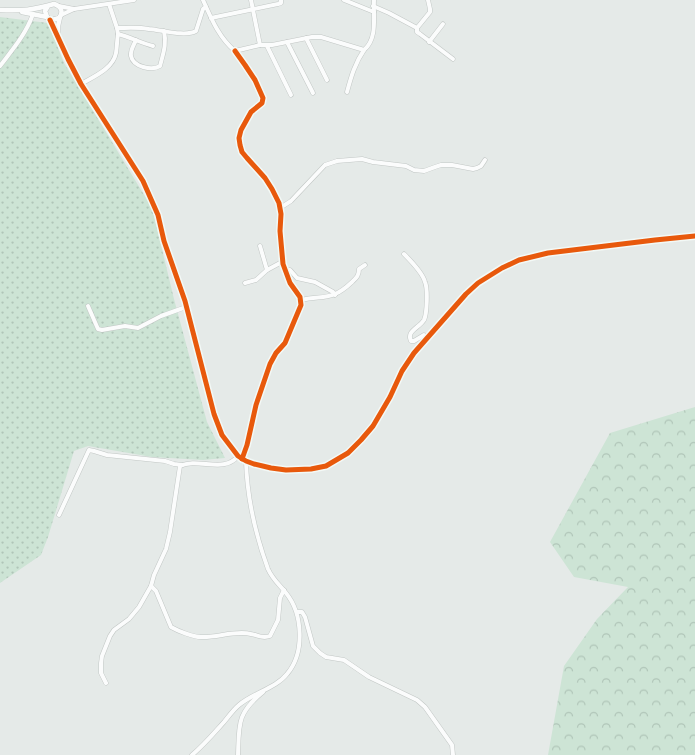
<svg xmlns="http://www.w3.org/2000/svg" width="695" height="755" font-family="Helvetica,sans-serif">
  <defs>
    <pattern id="grass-dots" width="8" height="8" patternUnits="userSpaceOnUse" patternTransform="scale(1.25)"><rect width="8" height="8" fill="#cde4d5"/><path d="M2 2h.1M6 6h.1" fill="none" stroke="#b0c5b8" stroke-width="1.8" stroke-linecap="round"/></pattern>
    <pattern id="forest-crowns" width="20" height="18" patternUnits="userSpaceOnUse" patternTransform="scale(1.25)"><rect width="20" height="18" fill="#cde4d5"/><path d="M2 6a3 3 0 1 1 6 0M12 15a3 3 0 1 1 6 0" fill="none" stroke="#b0c5b8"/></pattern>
  </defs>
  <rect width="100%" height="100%" fill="#e5eae8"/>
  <path fill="url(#grass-dots)" d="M0,17L48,23L64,63L152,208L174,299L207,422L225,458L203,460L152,457L88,446L74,451L48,537L41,555L0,583Z"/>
  <path fill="url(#forest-crowns)" d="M695,407V755H548L564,666L597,619L628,587L574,577L550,542L610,433Z"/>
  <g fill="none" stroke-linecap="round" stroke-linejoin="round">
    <g stroke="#c2c7c5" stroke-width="5">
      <g id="minor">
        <path d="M203,0C211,18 219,38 235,51L260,45H272L312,37H321L364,50C378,38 373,17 374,0"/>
        <path d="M251,0L260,45"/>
        <path d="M344,0L374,12"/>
        <path d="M109,4L117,28L118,34C130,37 141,43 153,46"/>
        <path d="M59,6L74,9"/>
        <path d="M373,6L389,13L417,28L430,12V9L428,0"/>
        <path d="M61,15L74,9L134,0"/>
        <path d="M211,18L278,4L281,3V0"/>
        <path d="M117,28C127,28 138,27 149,29C162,30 185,37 196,31L203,9L206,7"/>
        <path d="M417,28V32L420,34L453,59"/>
        <path d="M306,38L327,80"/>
        <path d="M136,40C134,45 130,50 131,56C133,67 152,71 160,66C163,54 167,44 164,31"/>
        <path d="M287,42L313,93"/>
        <path d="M429,42L443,24"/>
        <path d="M267,46L291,95"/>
        <path d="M235,51L245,65L255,80L263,98L262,103L251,112L241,130L239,138L240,145L242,152L247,158L265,178L272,189L279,203L281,214L280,231L283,264L290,283L300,297L301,305L285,343L276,353L270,364L256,405L247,445L242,459"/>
        <path d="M0,66C13,49 26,34 33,14"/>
        <path d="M81,84C93,77 113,69 116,53C117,47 117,40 118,34"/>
        <path d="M347,92C351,77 355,63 364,50"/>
        <path d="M280,208L291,201L325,165L337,161L362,159L373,162L406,166L414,170L424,171L435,167L441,165H452L473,169L477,168L481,166L485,160"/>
        <path d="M260,246L267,270"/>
        <path d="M404,254C410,260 423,274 425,282C428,289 427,314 424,320C419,328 406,331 411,341H414L424,335L428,338"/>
        <path d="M285,270H290L297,278L315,282L333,292L335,295"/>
        <path d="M245,283L256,280L267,270L280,263L284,265"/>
        <path d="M301,300C325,295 332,301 352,282C356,278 359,276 359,269L365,265"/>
        <path d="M88,306L98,329L102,330L125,326L138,328L161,316L186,307"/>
        <path d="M59,515L89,450L94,451L107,455L165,461L174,464L182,465"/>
        <path d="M151,586L156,591L171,627C178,631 193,637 201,637C217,638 235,630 251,634C258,635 262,639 270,636L278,620L280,598L284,590"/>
        <path d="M297,612H302L305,617L313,646L320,653L326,657L344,660L369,677L417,700L425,707L452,745L453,755"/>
        <path d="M106,683L101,673V663L102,656L110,636L114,630L129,619L139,607L151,586L154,575L166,549L170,532L180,466C198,457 224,474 238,456"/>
        <path d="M192,755C204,745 214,733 224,722C229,716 233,710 239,705C253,693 276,688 287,674C305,653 303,614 286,593C279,584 273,580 268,569C256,536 247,496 246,461"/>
        <path d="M238,755C239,724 237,713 263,692"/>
      </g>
    </g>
    <g stroke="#c2c7c5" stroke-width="5.5">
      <g id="tertiary">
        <path d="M0,10C22,11 33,10 54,4C61,6 64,12 59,18L52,20L47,17L45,11L48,6"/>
        <path d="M22,12L47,17"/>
        <path d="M50,20L68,59L81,84L143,181L158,215L164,241L185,301L214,414L222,435L238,456L246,461L254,464L271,468L286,470L311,469L326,466L348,453L361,440L373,426L390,397L402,371L414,353L466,294L478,283L502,268L519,260L548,253L655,240L695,236"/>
        <path d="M58,34V26L60,17"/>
      </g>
    </g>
    <use href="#minor" stroke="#fbfcfc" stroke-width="4"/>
    <use href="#tertiary" stroke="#fbfcfc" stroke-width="4.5"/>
    <g stroke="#f3f9f6" stroke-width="8">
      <g id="cycleway">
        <path d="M50,20L68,59L81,84L143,181L158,215L164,241L185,301L214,414L222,435L238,456L246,461L254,464L271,468L286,470L311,469L326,466L348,453L361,440L373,426L390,397L402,371L414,353L466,294L478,283L502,268L519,260L548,253L655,240L695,236"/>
        <path d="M235,51L245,65L255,80L263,98L262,103L251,112L241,130L239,138L240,145L242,152L247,158L265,178L272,189L279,203L281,214L280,231L283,264L290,283L300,297L301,305L285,343L276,353L270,364L256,405L247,445L242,459"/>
      </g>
    </g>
    <use href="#cycleway" stroke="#e8590c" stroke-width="5"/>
  </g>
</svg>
